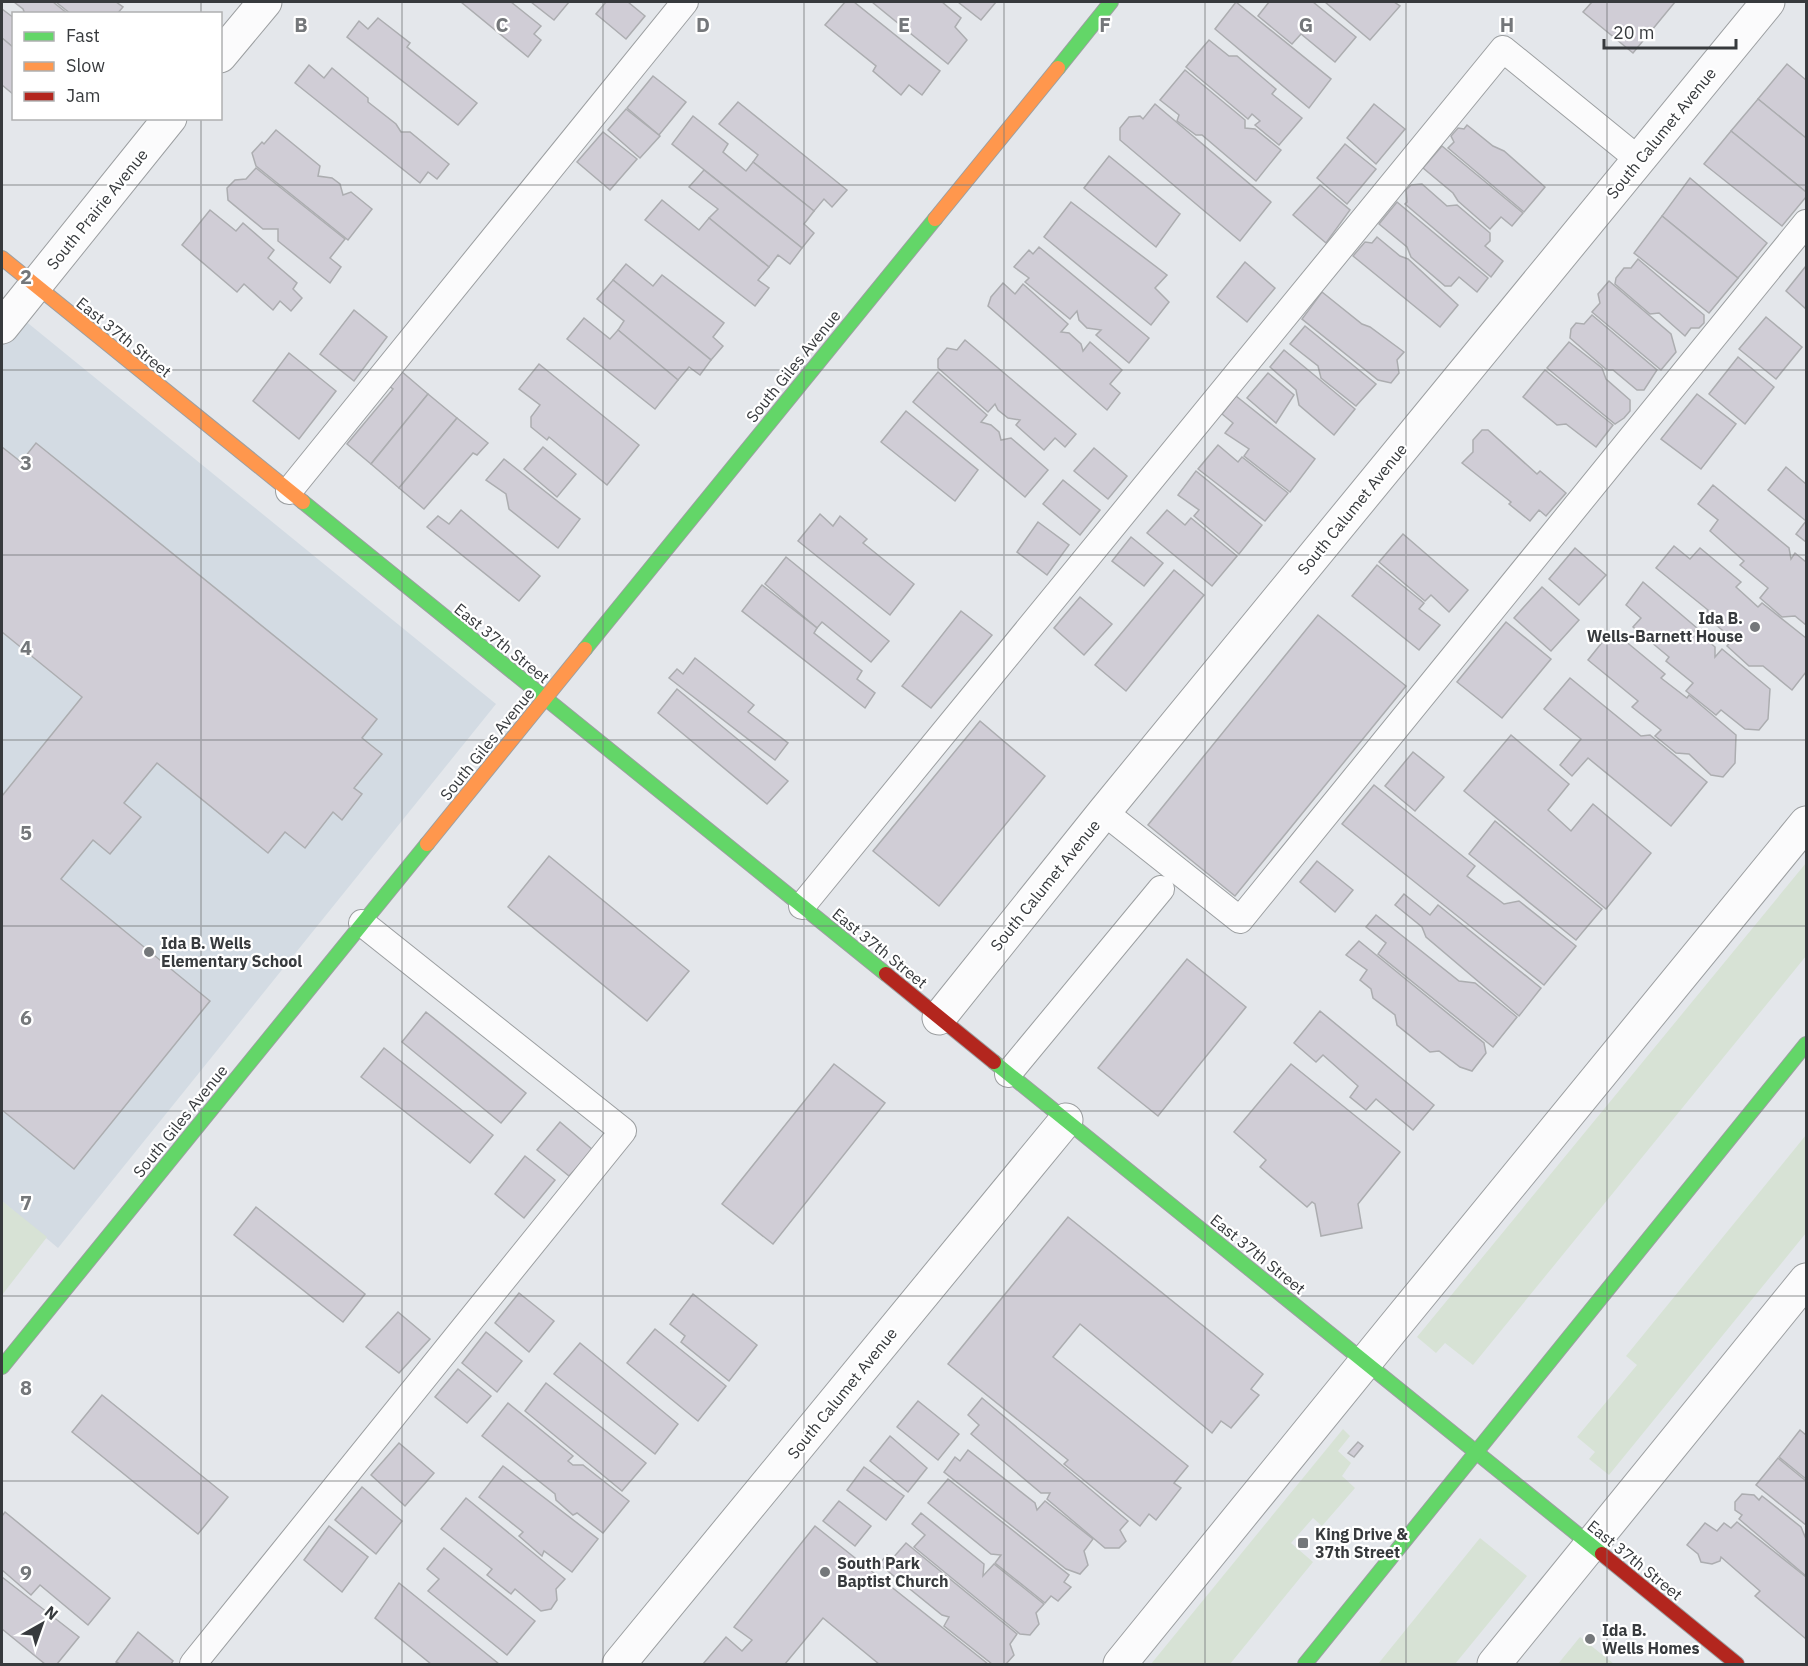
<svg xmlns="http://www.w3.org/2000/svg" width="1808" height="1666" font-family="'IBM Plex Sans',sans-serif">
  <rect width="100%" height="100%" fill="#e4e7eb"/>
  <path fill="#d3dbe3" d="M2,302L496,704L58,1248L2,1201Z"/>
  <g fill="#d7e2d5">
    <path d="M1806,863V956L1473,1365L1445,1343L1436,1353L1417,1337Z"/>
    <path d="M1806,1135V1233L1609,1475L1589,1459L1595,1452L1577,1437L1637,1365L1626,1356Z"/>
    <path d="M2,1201L47,1237L2,1295Z"/>
    <path d="M1343,1429L1350,1436L1338,1451L1351,1463L1342,1476L1355,1488L1322,1526L1313,1518L1291,1543L1313,1562L1230,1664H1151Z"/>
    <path d="M1480,1538L1527,1576L1455,1664H1378Z"/>
    <path d="M1580,1637L1614,1664H1558Z"/>
  </g>
  <g fill="#d0cdd6" stroke="#acadb0" stroke-width="1.5">
    <path d="M14,2H53L68,14H25L23,9Z"/>
    <path d="M56,2H116L123,7L117,14H71Z"/>
    <path d="M461,2H511L541,26L534,34L541,40L528,57Z"/>
    <path d="M531,2H569L554,20Z"/>
    <path d="M606,2H628L645,16L626,39L596,14Z"/>
    <path d="M845,2H854L940,71L922,95L909,85L901,95L873,71L876,66L825,25Z"/>
    <path d="M872,2H942L961,18L955,27L967,40L948,64Z"/>
    <path d="M958,2H996L981,20Z"/>
    <path d="M1236,2L1331,79L1309,108L1215,29Z"/>
    <path d="M1269,2H1313L1356,37L1335,62L1301,34L1292,44L1258,16Z"/>
    <path d="M1325,2H1394L1400,6L1370,40Z"/>
    <path d="M1592,2H1675L1633,53L1583,12Z"/>
    <path d="M2,9L14,18V48L2,38Z"/>
    <path d="M378,18L410,43L407,47L477,103L458,125L347,37L359,21L368,29Z"/>
    <path d="M2,38L14,48V95L2,85Z"/>
    <path d="M1209,40L1229,56H1237L1276,89L1272,94L1302,118L1279,145L1255,125L1260,121L1252,114L1248,119L1186,67Z"/>
    <path d="M1787,64L1806,80V138L1758,99Z"/>
    <path d="M309,65L324,78L332,68L368,98V102L396,124L401,132H410L449,164L437,179L428,172L420,183L295,83Z"/>
    <path d="M1185,70L1245,120V128L1255,129L1281,150L1256,181L1202,135H1196L1177,121L1179,115L1160,100Z"/>
    <path d="M653,76L686,102L659,135L627,108Z"/>
    <path d="M1758,99L1806,138V192L1731,131Z"/>
    <path d="M738,102L847,190L832,207L824,199L814,211L753,162L758,155L719,124Z"/>
    <path d="M1155,104L1271,202L1240,241L1120,140V128L1129,117L1140,116L1143,119Z"/>
    <path d="M1374,104L1405,129L1376,164L1347,138Z"/>
    <path d="M626,109L660,136L640,158L608,130Z"/>
    <path d="M693,116L728,144L723,152L746,171L753,162L814,211L804,224L814,233L802,248L672,144Z"/>
    <path d="M1467,125L1493,146L1504,151L1545,187L1524,212L1448,148L1454,142L1451,136L1458,128L1464,129Z"/>
    <path d="M276,130L320,166L318,176L332,178L340,184L343,195L351,192L372,209L348,240L256,166L252,153L262,142L264,144Z"/>
    <path d="M1731,131L1806,192V197L1782,226L1704,164Z"/>
    <path d="M603,132L637,159L610,190L577,162Z"/>
    <path d="M1345,144L1376,169L1347,204L1317,178Z"/>
    <path d="M1442,146L1523,213L1512,226L1501,217L1490,229L1458,201L1453,193L1423,168Z"/>
    <path d="M1109,156L1180,214L1156,247L1084,188Z"/>
    <path d="M256,168L345,239L330,258L341,267L330,283L278,241V229H263L228,200L227,188L235,180L246,179Z"/>
    <path d="M704,170L802,248L790,264L778,255L769,267L709,218L718,209L689,187Z"/>
    <path d="M1690,178L1767,243L1738,278L1662,216Z"/>
    <path d="M1422,184L1447,206L1457,205L1490,233V241L1485,246L1503,261L1491,277L1405,204L1407,202L1406,190L1411,185Z"/>
    <path d="M1320,185L1350,210L1326,243L1293,215Z"/>
    <path d="M662,200L699,230L709,218L769,267L758,280L769,288L755,306L645,220Z"/>
    <path d="M1071,202L1167,275L1155,288L1169,302L1151,325L1044,237Z"/>
    <path d="M1397,202L1488,278L1477,292L1459,277L1451,286H1445L1411,257L1407,247L1379,224Z"/>
    <path d="M210,210L236,231L243,223L274,250L268,258L297,283L293,289L302,298L291,311L280,301L273,310L244,284L237,292L182,245Z"/>
    <path d="M1662,216L1738,278L1709,313L1634,253Z"/>
    <path d="M1377,237L1400,256L1408,259L1458,305L1440,327L1353,256L1365,242L1372,243Z"/>
    <path d="M1039,247L1149,338L1129,363L1096,335L1101,330L1087,328L1079,320L1077,311L1070,319L1025,282L1029,278L1014,267L1029,250L1033,254Z"/>
    <path d="M1638,259L1704,315V323L1699,328H1691L1685,336L1659,313L1650,314L1615,284L1616,278L1624,268H1631Z"/>
    <path d="M1245,262L1275,288L1247,322L1217,297Z"/>
    <path d="M626,264L653,286L662,275L724,323L713,337L723,346L711,360L613,280Z"/>
    <path d="M1806,266V309L1786,291Z"/>
    <path d="M613,280L711,360L700,375L689,367L678,380L618,330L624,321L597,299Z"/>
    <path d="M1609,281L1671,334L1676,352L1661,370L1592,312L1600,303L1598,294Z"/>
    <path d="M1003,283L1015,294L1023,284L1068,324L1061,332L1069,333L1081,344L1083,351L1090,342L1122,370L1110,384L1120,393L1107,410L988,306L991,297Z"/>
    <path d="M1322,292L1362,324L1370,327L1404,352L1397,360L1399,373L1391,383L1378,380L1302,319Z"/>
    <path d="M354,310L387,337L354,381L320,354Z"/>
    <path d="M1592,315L1657,370L1644,390H1637L1613,370H1607L1570,338L1571,329L1576,323L1584,324Z"/>
    <path d="M1766,317L1802,347L1776,379L1739,349Z"/>
    <path d="M584,318L610,339L618,330L678,380L655,409L567,339Z"/>
    <path d="M1305,326L1376,384L1356,406L1321,378L1318,366L1290,344Z"/>
    <path d="M965,340L1076,434L1065,447L1055,438L1044,450L1016,425L1020,420L1008,418L998,410L995,404L988,412L938,368V359L947,348L957,350Z"/>
    <path d="M1569,342L1602,368L1606,379L1630,400V411L1624,418L1615,424L1547,368Z"/>
    <path d="M1284,350L1355,409L1334,435L1299,405L1296,390L1270,367Z"/>
    <path d="M289,353L336,391L299,439L253,401Z"/>
    <path d="M1738,357L1774,387L1745,424L1709,394Z"/>
    <path d="M539,364L639,445L607,485L549,437L547,440L531,427V417L540,405L519,389Z"/>
    <path d="M1545,370L1613,425L1596,447L1566,424L1557,425L1523,397Z"/>
    <path d="M401,371L428,394L371,464L347,444L393,389L389,386Z"/>
    <path d="M938,372L987,415L981,422L991,425L999,432L1001,440L1011,438L1048,470L1025,497L913,402Z"/>
    <path d="M1268,373L1294,395L1276,423L1247,398Z"/>
    <path d="M428,394L457,418L399,488L371,464Z"/>
    <path d="M1697,394L1736,424L1701,469L1661,439Z"/>
    <path d="M1236,396L1315,459L1290,492L1244,456L1249,449L1225,433L1233,423L1222,414Z"/>
    <path d="M906,411L978,470L955,501L881,442Z"/>
    <path d="M457,418L488,443L477,455L473,453L424,509L399,488Z"/>
    <path d="M1482,430H1488L1537,474L1540,471L1566,493L1546,516L1539,510L1530,521L1509,504L1511,502L1462,463L1473,452V440Z"/>
    <path d="M36,443L377,719L362,738L382,754L354,788L362,794L342,820L333,812L305,848L285,832L268,853L157,763L124,803L141,817L110,854L93,840L61,879L210,1001L74,1169L2,1110V796L82,697L2,632V447L21,462Z"/>
    <path d="M1218,445L1238,462L1242,457L1288,493L1265,521L1198,469Z"/>
    <path d="M543,447L576,474L557,497L524,469Z"/>
    <path d="M1094,448L1127,476L1108,499L1074,471Z"/>
    <path d="M504,459L580,519L558,548L509,509L506,494L486,480Z"/>
    <path d="M1786,467L1806,484V542L1796,534L1806,521L1768,490Z"/>
    <path d="M1196,471L1262,525L1239,554L1194,516L1199,510L1178,495Z"/>
    <path d="M1063,480L1100,510L1080,535L1043,504Z"/>
    <path d="M1713,485L1789,548L1791,559L1795,553L1806,562V625L1795,616L1782,617L1760,598L1768,588L1740,565L1744,561L1710,531L1718,520L1698,504Z"/>
    <path d="M461,510L540,576L519,601L427,527L438,516L449,524Z"/>
    <path d="M1167,510L1185,525L1191,518L1237,556L1212,586L1147,533Z"/>
    <path d="M820,514L833,526L840,516L867,539L863,543L914,584L890,615L798,541Z"/>
    <path d="M1038,522L1069,545L1047,575L1017,552Z"/>
    <path d="M1403,534L1468,590L1449,612L1431,595L1425,601L1379,562Z"/>
    <path d="M1131,537L1163,563L1144,586L1112,561Z"/>
    <path d="M1674,546L1690,559L1700,548L1741,582L1736,587L1758,607L1762,603L1806,638V672L1792,690L1763,666H1749L1727,646L1733,639L1704,615L1708,610L1656,568Z"/>
    <path d="M1575,548L1606,575L1579,605L1549,579Z"/>
    <path d="M786,557L889,641L871,662L822,622L817,628L765,584Z"/>
    <path d="M1377,565L1424,603L1419,609L1440,625L1419,650L1352,596Z"/>
    <path d="M1174,570L1204,595L1126,691L1095,665Z"/>
    <path d="M1643,582L1697,628L1690,636L1703,637L1715,647V657L1722,649L1770,689L1768,719L1759,730L1745,729L1721,710L1716,715L1686,691L1693,683L1666,661L1669,657L1633,627L1641,618L1626,605Z"/>
    <path d="M762,585L817,628L814,633L862,671L857,679L875,693L865,708L742,611Z"/>
    <path d="M1542,587L1579,620L1551,651L1514,618Z"/>
    <path d="M1080,597L1112,624L1084,655L1054,628Z"/>
    <path d="M961,611L992,635L931,708L902,686Z"/>
    <path d="M1318,615L1406,686L1235,896L1148,825Z"/>
    <path d="M1506,622L1551,659L1502,718L1457,682Z"/>
    <path d="M1612,630L1665,674L1661,678L1687,698L1689,695L1736,735L1735,763L1723,777L1711,775L1689,754L1676,753L1655,736L1661,730L1632,707L1638,701L1588,660Z"/>
    <path d="M695,658L754,705L748,712L788,743L775,760L669,678L677,669L683,674Z"/>
    <path d="M1570,678L1641,736L1650,735L1707,782L1671,826L1588,758L1572,776L1560,765L1581,739L1544,709Z"/>
    <path d="M677,689L788,781L767,804L658,713Z"/>
    <path d="M980,721L1045,776L939,906L873,851Z"/>
    <path d="M1511,735L1569,784L1548,810L1571,831L1593,804L1651,853L1606,909L1464,791Z"/>
    <path d="M1413,752L1444,777L1415,811L1385,786Z"/>
    <path d="M1374,785L1475,866L1467,876L1504,904L1519,901L1576,946L1544,985L1342,824Z"/>
    <path d="M1495,821L1602,909L1576,940L1469,854Z"/>
    <path d="M549,856L689,971L647,1021L508,907Z"/>
    <path d="M1317,861L1353,890L1335,912L1300,882Z"/>
    <path d="M1404,894L1430,915L1438,905L1541,988L1519,1016L1426,937L1422,927L1395,905Z"/>
    <path d="M1376,915L1459,981L1475,983L1517,1017L1493,1047L1378,954L1386,943L1366,927Z"/>
    <path d="M1359,941L1484,1043L1486,1053L1472,1071L1460,1067L1439,1051L1430,1052L1397,1025L1395,1015L1373,998L1371,989L1360,980L1367,970L1346,955Z"/>
    <path d="M1187,959L1246,1007L1158,1116L1098,1068Z"/>
    <path d="M1320,1011L1434,1105L1413,1130L1376,1099L1366,1110L1350,1097L1358,1086L1323,1055L1316,1062L1294,1043Z"/>
    <path d="M426,1012L526,1093L501,1123L402,1042Z"/>
    <path d="M384,1048L493,1135L470,1163L361,1077Z"/>
    <path d="M834,1064L885,1103L773,1244L722,1204Z"/>
    <path d="M1291,1064L1400,1152L1358,1204L1362,1228L1321,1236L1315,1204L1312,1202L1307,1207L1260,1167L1266,1160L1234,1132Z"/>
    <path d="M560,1122L593,1150L569,1176L537,1150Z"/>
    <path d="M525,1156L555,1180L524,1218L495,1194Z"/>
    <path d="M256,1207L365,1294L343,1322L234,1235Z"/>
    <path d="M1068,1217L1263,1374L1251,1389L1259,1395L1231,1428L1221,1421L1212,1433L1080,1324L1053,1357L1188,1466L1174,1483L1181,1488L1156,1520L1149,1514L1140,1526L1064,1464L1068,1460L948,1364Z"/>
    <path d="M519,1293L554,1321L529,1352L495,1323Z"/>
    <path d="M693,1294L757,1345L729,1381L681,1342L685,1336L670,1324Z"/>
    <path d="M398,1312L430,1339L399,1373L366,1347Z"/>
    <path d="M655,1329L726,1386L698,1421L627,1363Z"/>
    <path d="M486,1332L522,1361L497,1392L462,1363Z"/>
    <path d="M580,1343L678,1424L655,1454L554,1374Z"/>
    <path d="M458,1369L491,1396L467,1423L435,1397Z"/>
    <path d="M546,1383L646,1463L622,1491L525,1411Z"/>
    <path d="M102,1395L228,1497L198,1534L72,1432Z"/>
    <path d="M982,1398L1128,1521L1120,1530L1126,1541L1119,1548H1105L1047,1499L1050,1493H1041L971,1434L979,1425L968,1415Z"/>
    <path d="M918,1401L959,1434L938,1460L897,1427Z"/>
    <path d="M508,1403L573,1456L568,1461L573,1465H583L629,1501L603,1533L577,1513L573,1515L556,1500L555,1494L482,1436Z"/>
    <path d="M1800,1430L1806,1435V1479L1779,1457Z"/>
    <path d="M890,1436L927,1468L908,1492L870,1461Z"/>
    <path d="M1358,1442L1363,1446L1354,1457L1348,1453Z"/>
    <path d="M399,1443L434,1473L405,1506L371,1475Z"/>
    <path d="M968,1450L1035,1503L1037,1510L1045,1501L1093,1539L1084,1551L1088,1565L1080,1574L1066,1569L944,1472L955,1457L960,1461Z"/>
    <path d="M1778,1458L1806,1481V1525L1756,1485Z"/>
    <path d="M503,1466L598,1539L572,1572L544,1551L542,1556L519,1536L523,1532L479,1497Z"/>
    <path d="M864,1467L904,1496L886,1520L847,1490Z"/>
    <path d="M948,1479L1069,1575L1064,1582L1071,1587L1058,1601L1051,1596L1045,1603L995,1563L1001,1555L991,1554L928,1503Z"/>
    <path d="M362,1487L402,1521L376,1554L335,1520Z"/>
    <path d="M1742,1494L1754,1495L1759,1500L1762,1496L1801,1527L1806,1539V1576L1739,1519L1742,1515L1735,1510V1502Z"/>
    <path d="M466,1498L565,1579L556,1589L557,1600L551,1609L541,1611L515,1589L511,1594L487,1575L492,1569L441,1529Z"/>
    <path d="M839,1501L871,1526L855,1546L823,1521Z"/>
    <path d="M5,1512L110,1598L88,1625L40,1585L31,1595L2,1570V1516Z"/>
    <path d="M921,1513L984,1564L983,1576L994,1564L1044,1604L1036,1613L1039,1624L1030,1635L1020,1634L914,1547L925,1535L912,1524Z"/>
    <path d="M1737,1522L1806,1577V1639L1755,1596L1760,1591L1721,1557L1720,1561L1712,1564L1701,1562L1698,1554L1687,1545L1705,1523L1717,1531L1724,1523L1731,1528Z"/>
    <path d="M329,1526L368,1557L342,1592L304,1560Z"/>
    <path d="M815,1526L988,1664H879L823,1618L785,1664H703L726,1637L742,1651L752,1640L734,1627Z"/>
    <path d="M906,1543L1017,1634L1010,1644L1014,1655L1006,1664H992L944,1626L949,1617L942,1615L879,1564L887,1555L892,1559Z"/>
    <path d="M444,1548L535,1621L507,1655L428,1591L439,1579L427,1569Z"/>
    <path d="M2,1577L79,1637L57,1664H45L2,1629Z"/>
    <path d="M399,1583L499,1664H431L375,1618Z"/>
    <path d="M138,1632L173,1661L171,1664H120L116,1662Z"/>
  </g>
  <g fill="none" stroke-linecap="round" stroke-linejoin="round">
    <g stroke="#9c9fa1" stroke-width="28">
      <g id="lane">
        <path d="M289,491L685,2"/>
        <path d="M1104,812L1240,920L1806,223"/>
        <path d="M802,906L1503,49L1638,159"/>
        <path d="M1008,1074L1161,889"/>
        <path d="M193,1664L623,1131L362,923"/>
      </g>
    </g>
    <g stroke="#9c9fa1" stroke-width="35">
      <g id="street">
        <path d="M220,56L265,2"/>
        <path d="M2,327L170,118"/>
        <path d="M939,1018L1104,812L1768,2"/>
        <path d="M619,1664L1066,1120"/>
        <path d="M1120,1664L1393,1328L1806,823"/>
        <path d="M1494,1664L1806,1280"/>
      </g>
    </g>
    <g stroke="#9c9fa1" stroke-width="16">
      <g id="fast">
        <path d="M1058,68L1111,2"/>
        <path d="M303,502L886,974"/>
        <path d="M585,649L935,219"/>
        <path d="M994,1062L1602,1554"/>
        <path d="M2,1367L427,844"/>
        <path d="M1305,1664L1806,1044"/>
      </g>
    </g>
    <g stroke="#9c9fa1" stroke-width="16">
      <g id="slow">
        <path d="M935,219L1058,68"/>
        <path d="M2,258L303,502"/>
        <path d="M427,844L585,649"/>
      </g>
    </g>
    <g stroke="#9c9fa1" stroke-width="16">
      <g id="jam">
        <path d="M886,974L994,1062"/>
        <path d="M1602,1554L1737,1664"/>
      </g>
    </g>
    <use href="#lane" stroke="#fbfbfc" stroke-width="26"/>
    <use href="#street" stroke="#fbfbfc" stroke-width="33"/>
    <use href="#fast" stroke="#63d668" stroke-width="14"/>
    <use href="#slow" stroke="#ff974d" stroke-width="14"/>
    <use href="#jam" stroke="#b3261e" stroke-width="14"/>
  </g>
  <path fill="none" stroke="#74777a" stroke-width="1.5" stroke-opacity="0.55" d="M201,2V14M402,2V1664M603,2V1664M804,2V1664M1004,2V1664M1205,2V1664M1406,2V1664M1607,2V1664M201,118V1664M2,185H1806M2,370H1806M2,555H1806M2,740H1806M2,926H1806M2,1111H1806M2,1296H1806M2,1481H1806"/>
  <g fill="#74777a" stroke="#fff" stroke-width="2">
    <circle cx="1755" cy="627" r="6"/>
    <circle cx="149" cy="952" r="6"/>
    <rect x="1297" y="1537" width="12" height="12" rx="3"/>
    <circle cx="825" cy="1572" r="6"/>
    <circle cx="1590" cy="1639" r="6"/>
  </g>
  <g text-anchor="middle" stroke-width="4.5" stroke-linejoin="round" paint-order="stroke">
    <g font-size="16" fill="#373a3d" stroke="#fff">
      <text transform="translate(1661 133) rotate(-51)" y="6">South Calumet Avenue</text>
      <text transform="translate(97 209) rotate(-51)" y="6">South Prairie Avenue</text>
      <text transform="translate(124 337) rotate(39)" y="6">East 37th Street</text>
      <text transform="translate(793 366) rotate(-51)" y="6">South Giles Avenue</text>
      <text transform="translate(1352 509) rotate(-51)" y="6">South Calumet Avenue</text>
      <text transform="translate(502 643) rotate(39)" y="6">East 37th Street</text>
      <text transform="translate(487 744) rotate(-51)" y="6">South Giles Avenue</text>
      <text transform="translate(1045 885) rotate(-51)" y="6">South Calumet Avenue</text>
      <text transform="translate(880 948) rotate(39)" y="6">East 37th Street</text>
      <text transform="translate(180 1121) rotate(-51)" y="6">South Giles Avenue</text>
      <text transform="translate(1258 1254) rotate(39)" y="6">East 37th Street</text>
      <text transform="translate(842 1393) rotate(-51)" y="6">South Calumet Avenue</text>
      <text transform="translate(1635 1560) rotate(39)" y="6">East 37th Street</text>
    </g>
    <g font-size="16" font-weight="bold" fill="#373a3d" stroke="#fff" text-anchor="start">
      <text x="1743" y="624" text-anchor="end">Ida B.<tspan x="1743" dy="18">Wells-Barnett House</tspan></text>
      <text x="161" y="949">Ida B. Wells<tspan x="161" dy="18">Elementary School</tspan></text>
      <text x="1315" y="1540">King Drive &amp;<tspan x="1315" dy="18">37th Street</tspan></text>
      <text x="837" y="1569">South Park<tspan x="837" dy="18">Baptist Church</tspan></text>
      <text x="1602" y="1636">Ida B.<tspan x="1602" dy="18">Wells Homes</tspan></text>
    </g>
  </g>
  <g font-size="20" text-anchor="middle" font-weight="bold" fill="#74777a" stroke="#fff" stroke-width="4.5" stroke-linejoin="round" paint-order="stroke">
    <text x="301" y="32">B</text>
    <text x="502" y="32">C</text>
    <text x="703" y="32">D</text>
    <text x="904" y="32">E</text>
    <text x="1105" y="32">F</text>
    <text x="1306" y="32">G</text>
    <text x="1507" y="32">H</text>
    <text x="26" y="284">2</text>
    <text x="26" y="470">3</text>
    <text x="26" y="655">4</text>
    <text x="26" y="840">5</text>
    <text x="26" y="1025">6</text>
    <text x="26" y="1210">7</text>
    <text x="26" y="1395">8</text>
    <text x="26" y="1580">9</text>
  </g>
  <rect width="1808" height="1666" fill="none" stroke="#373a3d" stroke-width="6"/>
  <rect x="12" y="12" width="210" height="108" fill="#ffffff" stroke="#afb0b1" stroke-width="1.5"/>
  <rect x="24" y="32" width="30" height="9" fill="#63d668" stroke="#afb0b1" stroke-width="1.5"/>
  <text x="66" y="42" font-size="18" fill="#373a3d">Fast</text>
  <rect x="24" y="62" width="30" height="9" fill="#ff974d" stroke="#afb0b1" stroke-width="1.5"/>
  <text x="66" y="72" font-size="18" fill="#373a3d">Slow</text>
  <rect x="24" y="92" width="30" height="9" fill="#b3261e" stroke="#afb0b1" stroke-width="1.5"/>
  <text x="66" y="102" font-size="18" fill="#373a3d">Jam</text>
  <g transform="translate(42 1624) rotate(40)" stroke="#ffffff" stroke-width="4.5" paint-order="stroke">
  <path d="M0-4.5L10 22L0 15L-10 22Z" fill="#373a3d"/>
  <text y="-9" font-size="16" font-weight="bold" text-anchor="middle" fill="#373a3d">N</text>
  </g>
  <path d="M1604 39v9h132v-9" fill="none" stroke="#373a3d" stroke-width="3"/>
  <text x="1613" y="39" font-size="18" fill="#373a3d" stroke="#ffffff" stroke-width="4.5" paint-order="stroke">20 m</text>
</svg>
